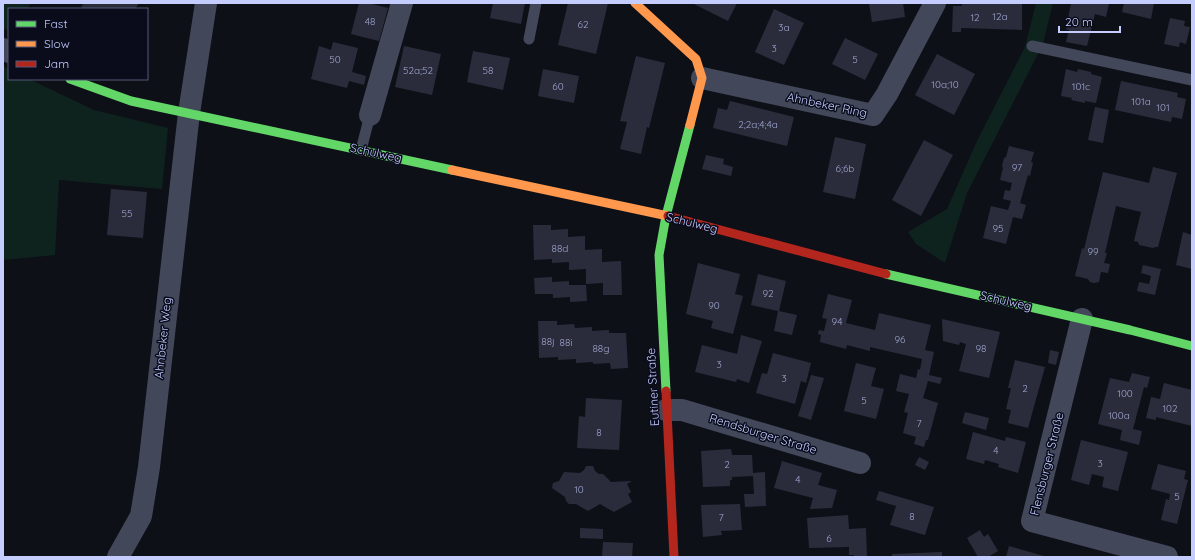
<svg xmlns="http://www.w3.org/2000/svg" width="1195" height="560" font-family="Quicksand,sans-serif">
  <rect width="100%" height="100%" fill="#0e1018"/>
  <g fill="#0e231e">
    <path d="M3,3H30L28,9H9V31L3,28Z"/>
    <path d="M1036,3H1053L1043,44L967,193L945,263L916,244L908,232L947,209L977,141L1025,47Z"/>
    <path d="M3,66L9,69V79H29L94,110L168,128L162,189L59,180L55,255L3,260Z"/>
  </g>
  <g fill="#2b2c3b">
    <path d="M84,3H139L135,9H84L81,7Z"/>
    <path d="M359,3H368L388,8L379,41L351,34Z"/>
    <path d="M493,3H525L521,24L490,18Z"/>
    <path d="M568,3H608L596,54L558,45Z"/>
    <path d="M692,3H737L728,21Z"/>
    <path d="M869,3H903L905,17L872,22Z"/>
    <path d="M962,3H1022V30L961,28V32H952L953,6H962Z"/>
    <path d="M1071,3L1097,4V3H1109L1106,17L1095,14L1087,46L1066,42L1069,30L1066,29Z"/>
    <path d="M1124,3H1154L1151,19L1122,12Z"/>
    <path d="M774,9L804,23L784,65L755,52Z"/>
    <path d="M1170,18L1185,21L1184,26L1190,27L1186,44L1180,42L1179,47L1164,44Z"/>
    <path d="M845,38L878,54L865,80L832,64Z"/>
    <path d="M333,42L358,48L352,72L366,76L364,85L349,81L347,88L311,79L319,46L331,50Z"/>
    <path d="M404,46L441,54L432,95L395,87Z"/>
    <path d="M473,51L510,58L503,90L467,82Z"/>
    <path d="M937,54L975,74L954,115L915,95Z"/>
    <path d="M636,56L665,63L649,128L647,127L641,154L620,149L627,122L620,121Z"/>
    <path d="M543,69L579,76L574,103L538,96Z"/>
    <path d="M1066,69L1077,72L1078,69L1091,72V74L1102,77L1096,103L1085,101V103L1071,100L1072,98L1061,96Z"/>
    <path d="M1121,81L1178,93L1177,97L1186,99L1182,119L1172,117L1171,122L1115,110Z"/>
    <path d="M730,101L794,117L787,146L713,128L718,108L727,110Z"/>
    <path d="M1095,107L1109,110L1103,143L1088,140Z"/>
    <path d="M835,137L866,144L855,199L823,192Z"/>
    <path d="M924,140L953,155L921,216L892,200Z"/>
    <path d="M1009,146L1034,152L1031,162L1033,163L1030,176L1028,175L1020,203L1026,205L1022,219L1013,217L1006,244L983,238L991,206L1008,210L1011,201L1003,199L1005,190L1010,191L1012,183L1000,180L1003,168L1002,166L1004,158L1006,157Z"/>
    <path d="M706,155L724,159L723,164L733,167L731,176L702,169Z"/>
    <path d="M1153,167L1177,173L1158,247H1155L1153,248L1139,245L1138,242L1134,241L1141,212L1116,206L1105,253H1107L1104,263L1110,264L1108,273L1101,272L1099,282L1094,283L1090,282L1088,279L1075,276L1082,248L1084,249L1103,172L1149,183Z"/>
    <path d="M111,189L147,192L143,238L107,235Z"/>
    <path d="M533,225H551V230L568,229V237L585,236V250L602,249V262L621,261L622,295H603V283L586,284V269L569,270V262L552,263V259L534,260Z"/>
    <path d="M1183,232L1192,235V269L1176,265Z"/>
    <path d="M698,263L740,274L735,294L743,296L733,334L711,328L713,321L686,314Z"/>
    <path d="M1143,265L1161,269L1155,295L1137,291L1139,282L1149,284L1151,276L1141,273Z"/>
    <path d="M758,274L786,281L779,311L797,315L792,335L774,331L778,311L751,305Z"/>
    <path d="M552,277V282L569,281V285H586L587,301L570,302V297L553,298V294H535L534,278Z"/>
    <path d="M828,294L852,300L846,323L875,330L879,313L931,325L925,350L934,352L929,375L942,378L940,384L928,381L923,398L938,403L928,440H926L924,447L914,444L916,437L903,433L908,413L904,412L909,394L896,391L900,374L916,378L918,369L920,370L922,359L870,347V351L847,345L846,349L820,342L821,335L818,334L819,330L824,331L827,319L822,318Z"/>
    <path d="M942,319L1000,332L989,378L959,371L966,344L960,342L959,345L943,341Z"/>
    <path d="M538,321H557V325L574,324L575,328L592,327V331L609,330V333H626L628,368L611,369L610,363L593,364V362L576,363V359L558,360V357L539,358Z"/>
    <path d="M741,335L762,341L749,383L737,379L736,382L695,372L702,345L737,354Z"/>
    <path d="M1050,350L1059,352L1056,365L1048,363Z"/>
    <path d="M773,353L811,363L806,383L801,381L795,404L756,393L762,373L767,374Z"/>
    <path d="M1015,360L1045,367L1028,428L1008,423L1011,410L1006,409L1011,388H1008Z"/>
    <path d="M856,363L876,368L871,386L884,389L876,419L844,411Z"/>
    <path d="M1132,373L1150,377L1147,388L1144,387L1133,429L1142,431L1139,445L1120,440L1122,430L1098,424L1110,378L1129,382Z"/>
    <path d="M811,375L824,378L811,420L798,416Z"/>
    <path d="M1164,383L1192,390V426L1156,417V420L1146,418L1151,397L1160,399Z"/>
    <path d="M586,398L622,400L619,450L577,448L579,416L585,417Z"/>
    <path d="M965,412L989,418L986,430L962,423Z"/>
    <path d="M973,432L1005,441L1006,437L1026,442L1018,473L998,467L999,464L985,460L984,464L966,459Z"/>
    <path d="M1081,440L1128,452L1118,491L1102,487L1104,477L1092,474L1089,485L1071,480Z"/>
    <path d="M731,449L732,455H752L753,473L765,472L766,506L745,507L744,494H754L753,476L732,477V480H730V486L703,487L701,451Z"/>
    <path d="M919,457L929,462L925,470L915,465Z"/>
    <path d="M782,461L822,473L818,485L837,490L832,508L810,509L813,498L774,488Z"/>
    <path d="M1158,464L1186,471L1184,479L1188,480L1177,524L1161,520L1166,499L1169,500L1170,494L1151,489Z"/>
    <path d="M586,466H593L595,471L599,474H603L611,482L632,481L627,484L631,492L628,494L632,502L614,512L600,504L588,511L576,504H569L566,501L565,497L552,488L553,483L559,481L564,472L580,473L584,470Z"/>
    <path d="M879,491L934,507L925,535L890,525L896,506L876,500Z"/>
    <path d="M740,504L742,530L721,531L722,535L703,537L701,505Z"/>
    <path d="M848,515L849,529L866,528L867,557H854V555H849V547L809,548L807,518Z"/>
    <path d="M580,528L603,529V539L580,538Z"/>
    <path d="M980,530L984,537L988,534L998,551L988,557H978L967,538Z"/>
    <path d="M603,542L633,543L632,557H602Z"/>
    <path d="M1009,546L1047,557H1006Z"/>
    <path d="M942,552V557H892V554Z"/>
  </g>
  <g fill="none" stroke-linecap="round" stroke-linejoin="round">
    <g stroke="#424759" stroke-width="11">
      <path d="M529,39L536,3"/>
      <path d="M1032,46L1192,80"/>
      <path d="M361,150L370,115"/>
    </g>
    <g stroke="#424759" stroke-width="22">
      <path d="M3,49L9,52"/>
      <path d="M702,78L873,115L887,94L935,3"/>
      <path d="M370,115L402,3"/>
      <path d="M1082,319L1032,521L1167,557"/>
      <path d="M666,410H682L860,463"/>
      <path d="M118,557L141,516L149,467L189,113L206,3"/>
    </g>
    <g stroke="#63d668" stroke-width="9">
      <path d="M70,79L131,101L452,170"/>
      <path d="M886,274L1130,330L1192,346"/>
      <path d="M666,391L659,255L666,216L690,125"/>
    </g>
    <g stroke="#ff974d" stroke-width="9">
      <path d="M635,3L696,59L702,78L690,125"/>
      <path d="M452,170L668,216"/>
    </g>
    <g stroke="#b3261e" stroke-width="9">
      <path d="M668,216L886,274"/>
      <path d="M666,391L674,557"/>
    </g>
  </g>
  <g text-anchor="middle" stroke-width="3" stroke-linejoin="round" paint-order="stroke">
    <g font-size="10" fill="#9ea5ce">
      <text x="1000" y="20">12a</text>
      <text x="975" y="21">12</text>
      <text x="370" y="25">48</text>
      <text x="583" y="28">62</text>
      <text x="784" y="31">3a</text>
      <text x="774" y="52">3</text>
      <text x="335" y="63">50</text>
      <text x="855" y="63">5</text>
      <text x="418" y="74">52a;52</text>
      <text x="488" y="74">58</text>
      <text x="945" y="88">10a;10</text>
      <text x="558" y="90">60</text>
      <text x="1081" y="90">101c</text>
      <text x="1141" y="105">101a</text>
      <text x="1163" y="111">101</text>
      <text x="758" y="128">2;2a;4;4a</text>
      <text x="1017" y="171">97</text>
      <text x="845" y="172">6;6b</text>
      <text x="127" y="217">55</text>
      <text x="998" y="232">95</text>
      <text x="560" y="252">88d</text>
      <text x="1093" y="255">99</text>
      <text x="768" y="297">92</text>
      <text x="714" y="309">90</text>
      <text x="837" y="325">94</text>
      <text x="900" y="343">96</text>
      <text x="548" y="345">88j</text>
      <text x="566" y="346">88i</text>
      <text x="601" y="352">88g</text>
      <text x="981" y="352">98</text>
      <text x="719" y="368">3</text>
      <text x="784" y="382">3</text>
      <text x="1025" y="392">2</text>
      <text x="1125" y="397">100</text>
      <text x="864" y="404">5</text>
      <text x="1170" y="412">102</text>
      <text x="1119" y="419">100a</text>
      <text x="919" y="427">7</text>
      <text x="599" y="436">8</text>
      <text x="996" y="454">4</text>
      <text x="1100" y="467">3</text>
      <text x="727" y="468">2</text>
      <text x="798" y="483">4</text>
      <text x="579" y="493">10</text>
      <text x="1177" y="500">5</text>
      <text x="912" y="520">8</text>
      <text x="721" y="521">7</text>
      <text x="829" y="542">6</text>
    </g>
    <g font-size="12" fill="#c5cdff" stroke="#0a0c1c">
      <text transform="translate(827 105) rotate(12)" y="4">Ahnbeker Ring</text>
      <text transform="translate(376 153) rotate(12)" y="4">Schulweg</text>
      <text transform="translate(692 223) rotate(14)" y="4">Schulweg</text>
      <text transform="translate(1006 301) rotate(13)" y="4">Schulweg</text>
      <text transform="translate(163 338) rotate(-84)" y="4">Ahnbeker Weg</text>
      <text transform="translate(653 387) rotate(-93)" y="4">Eutiner Straße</text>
      <text transform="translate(763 434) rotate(17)" y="4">Rendsburger Straße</text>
      <text transform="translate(1047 464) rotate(-76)" y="4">Flensburger Straße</text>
    </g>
  </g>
  <rect width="1195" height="560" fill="none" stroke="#c5cdff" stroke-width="8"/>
  <rect x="8" y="8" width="140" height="72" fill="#0a0c1c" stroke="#555977"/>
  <rect x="16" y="21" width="20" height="6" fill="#63d668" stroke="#555977"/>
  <text x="44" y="28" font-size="12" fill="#c5cdff">Fast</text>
  <rect x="16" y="41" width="20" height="6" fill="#ff974d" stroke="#555977"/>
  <text x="44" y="48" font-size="12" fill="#c5cdff">Slow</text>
  <rect x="16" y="61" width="20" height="6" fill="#b3261e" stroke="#555977"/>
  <text x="44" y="68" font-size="12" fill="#c5cdff">Jam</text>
  <path d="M1059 26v6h61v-6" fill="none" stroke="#c5cdff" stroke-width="2"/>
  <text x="1065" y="26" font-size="12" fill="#c5cdff" stroke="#0a0c1c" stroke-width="3" paint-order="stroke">20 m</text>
</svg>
